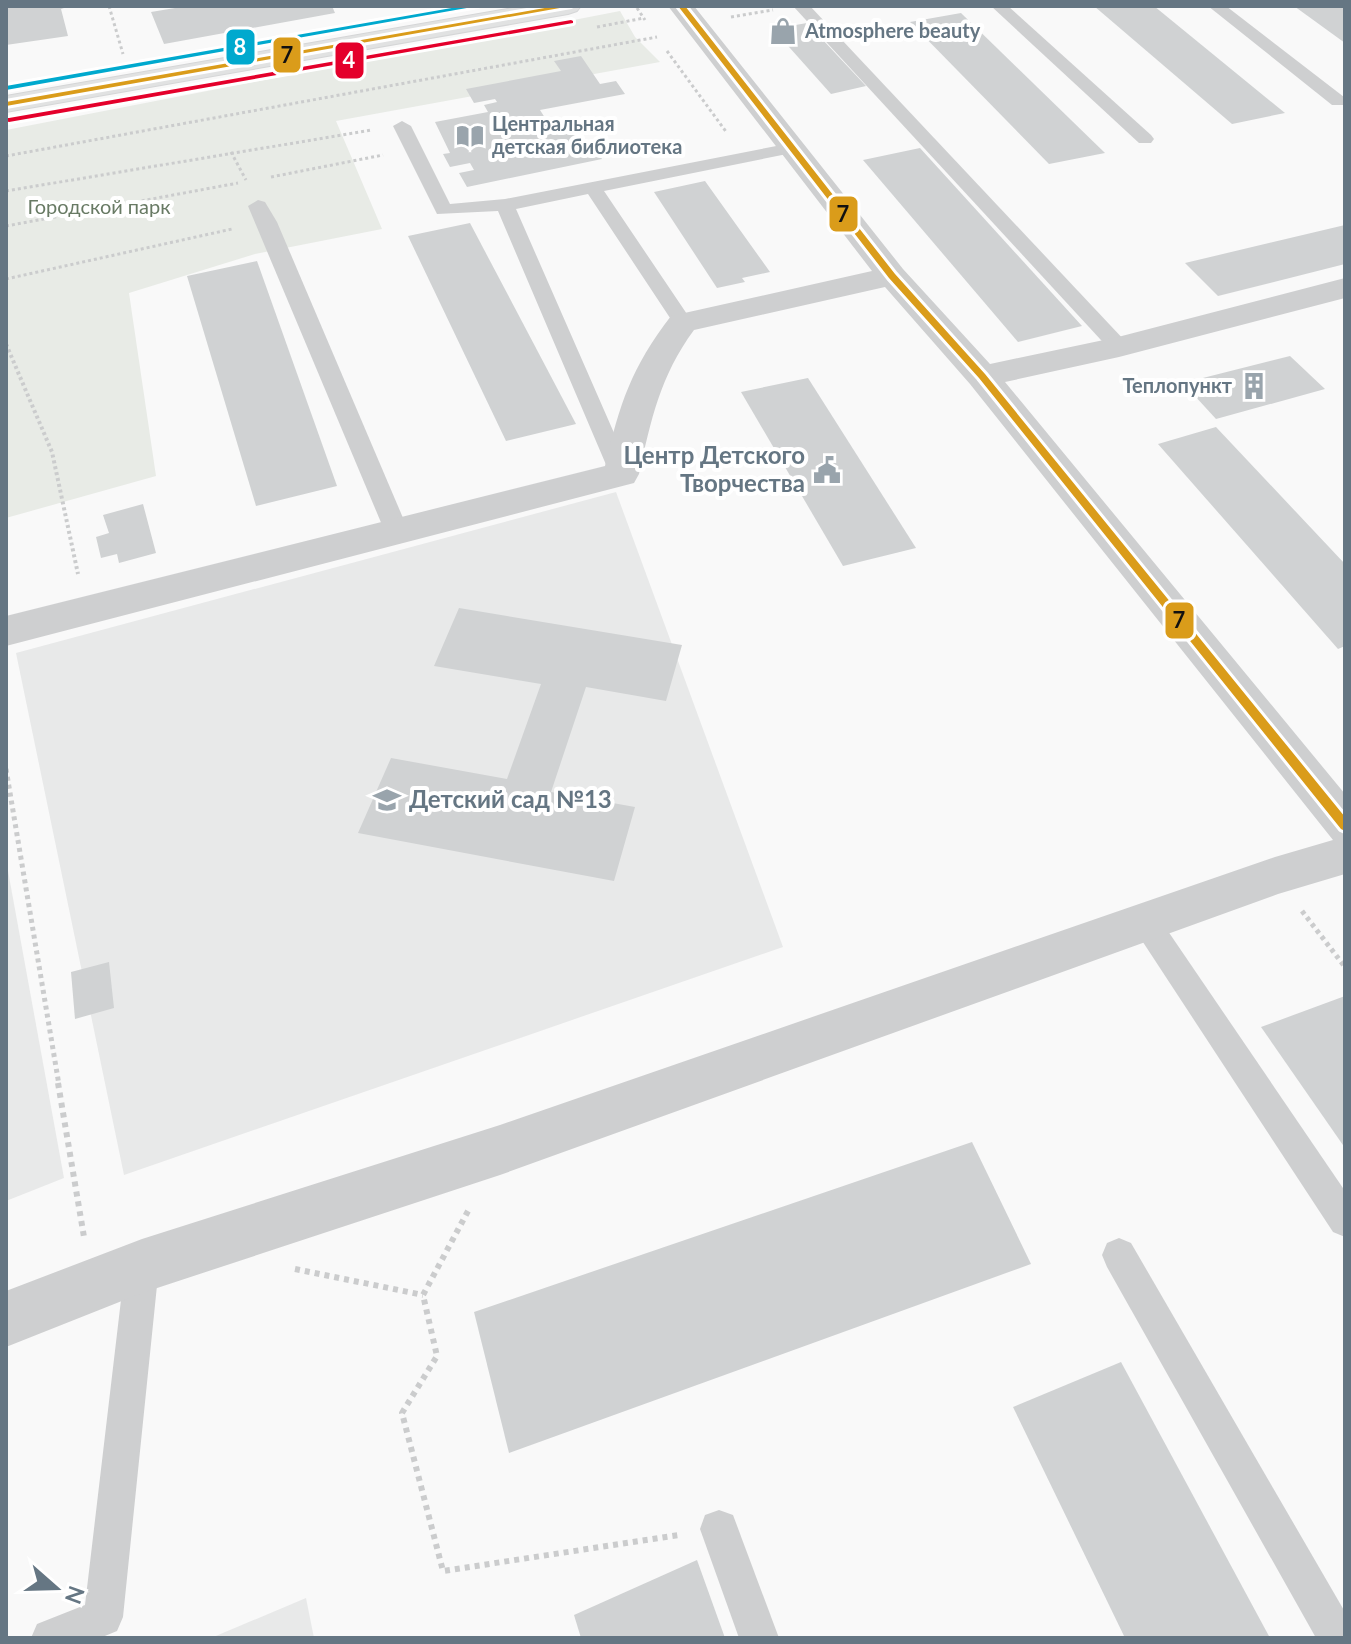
<svg xmlns="http://www.w3.org/2000/svg" width="1351" height="1644" font-family="Lato,sans-serif">
  <rect width="100%" height="100%" fill="#f9f9f9"/>
  <g fill="#e8e9e9">
    <path d="M616,492L783,947L124,1175L16,653Z"/>
    <path d="M6,860L64,1178L6,1201Z"/>
    <path d="M306,1598L314,1638H211Z"/>
  </g>
  <path fill="#e8ebe6" d="M620,11L635,37L660,62L336,121L382,229L255,254L129,293L156,476L6,518V130Z"/>
  <g fill="#d0d2d3">
    <path d="M6,6H70L61,9L68,36L6,45Z"/>
    <path d="M187,6H332L335,13L164,44L151,12Z"/>
    <path d="M1094,6H1154L1285,113L1232,124Z"/>
    <path d="M1294,6H1345V43Z"/>
    <path d="M961,13L1105,153L1049,164L910,22Z"/>
    <path d="M807,23L866,86L831,94L773,29Z"/>
    <path d="M581,56L600,84L616,81L625,94L540,110L554,132L575,128L584,142L570,145L574,152L594,147L602,159L467,187L459,173L474,170L470,163L450,167L443,154L450,153L435,122L488,112L484,105L497,102L495,99L474,103L466,89L561,71L554,61Z"/>
    <path d="M920,148L1082,326L1018,342L863,160Z"/>
    <path d="M705,181L770,272L742,278L745,282L717,288L654,192Z"/>
    <path d="M470,223L576,424L506,441L408,236Z"/>
    <path d="M1345,225V264L1218,296L1185,263Z"/>
    <path d="M257,261L337,486L256,506L187,276Z"/>
    <path d="M1290,356L1325,389L1216,419L1183,383Z"/>
    <path d="M808,378L916,548L843,566L741,392Z"/>
    <path d="M1216,427L1345,564V646L1338,649L1158,444Z"/>
    <path d="M143,504L156,553L119,563L117,554L101,558L96,537L109,533L103,515Z"/>
    <path d="M459,608L682,645L666,701L586,687L551,792L635,807L614,881L358,833L391,758L507,779L541,684L434,666Z"/>
    <path d="M109,962L114,1008L75,1019L71,972Z"/>
    <path d="M1345,996V1148L1261,1027Z"/>
    <path d="M972,1142L1031,1264L509,1453L474,1312Z"/>
    <path d="M1121,1362L1270,1638H1125L1013,1407Z"/>
    <path d="M697,1560L725,1638H581L574,1615Z"/>
  </g>
  <g fill="none" stroke-linecap="round" stroke-linejoin="round">
    <g stroke="#d5d6d7" stroke-width="2">
      <path id="secondary" d="M524,6H581L577,11L568,14L6,112V96Z"/>
    </g>
    <g stroke="#cbcccd" stroke-width="3" stroke-dasharray="3 3" stroke-linecap="butt">
      <path d="M109,6L123,54"/>
      <path d="M637,8L645,20"/>
      <path d="M731,17L773,10"/>
      <path d="M597,27L644,18"/>
      <path d="M667,51L727,133"/>
      <path d="M231,152L246,180"/>
      <path d="M6,156L657,37"/>
      <path d="M271,177L383,155"/>
      <path d="M6,191L372,130"/>
      <path d="M6,226L238,183"/>
      <path d="M6,279L232,229"/>
    </g>
    <path stroke="#cbcccd" stroke-width="4" stroke-dasharray="3 3" stroke-linecap="butt" d="M6,344L52,452L78,574"/>
    <g stroke="#cbcccd" stroke-width="5" stroke-dasharray="4 4" stroke-linecap="butt">
      <path d="M6,769L59,1085"/>
      <path d="M1302,911L1345,967"/>
    </g>
    <g stroke="#cbcccd" stroke-width="6" stroke-dasharray="5 5" stroke-linecap="butt">
      <path d="M58,1083L84,1237"/>
      <path d="M468,1211L423,1295L437,1356L402,1413L443,1571L679,1535"/>
      <path d="M295,1269L423,1295"/>
    </g>
    <g fill="#cecfd0" fill-rule="evenodd">
      <path d="M793,6H810L1126,342L1130,347L1126,352H1112Z"/>
      <path d="M991,6H1008L1151,135L1154,139L1151,143H1139Z"/>
      <path d="M1208,6H1226L1344,97V105H1332Z"/>
      <path d="M402,121L411,126L450,204L505,199L792,143L801,148L792,153L604,191L693,323L683,329L676,327L588,194L516,209L632,474L629,479H613L610,474L498,211L437,214L393,126Z"/>
      <path d="M258,200L265,202L277,222L409,532L405,538L397,540L389,538L385,532L248,206Z"/>
      <path d="M1147,911L1157,915L1345,1191V1237L1333,1232L1137,933L1132,924L1137,915Z"/>
      <path d="M1119,1238L1131,1243L1345,1612V1638H1316L1107,1267L1102,1255L1107,1243Z"/>
      <path d="M142,1249L154,1254L159,1266L123,1617L117,1631L100,1638H31L37,1624L85,1605L125,1266L130,1254Z"/>
      <path d="M719,1510L733,1515L779,1638H739L700,1529L705,1515Z"/>
    </g>
    <path fill="#cecfd0" fill-rule="evenodd" d="M668,6H694L903,269L990,364L1118,337L1345,278V298L1119,357L1005,382L1345,794V874L1278,894L500,1175L142,1293L6,1347V1291L142,1239L500,1125L1275,857L1333,840L970,384L885,287L694,330C660,376 651,420 639,474L634,483L6,646V616L605,466C620,403 631,368 671,316L872,271Z"/>
    <use href="#secondary" fill="#e1e2e2" fill-rule="evenodd"/>
    <g stroke="#fff" stroke-width="6">
      <g id="bus-1">
        <path d="M556,6H571L6,106V102Z"/>
        <path d="M678,6H685L895,274L985,374L1345,817V831L1341,829L979,378L889,278Z"/>
      </g>
    </g>
    <g stroke="#fff" stroke-width="6">
      <path id="bus-2" d="M571,20L573,21V23L9,122L6,121V118H9Z"/>
    </g>
    <g stroke="#fff" stroke-width="6">
      <path id="bus-3" d="M463,6H478L6,90V86Z"/>
    </g>
    <use href="#bus-1" fill="#da9c1a" fill-rule="evenodd"/>
    <use href="#bus-2" fill="#e4002b" fill-rule="evenodd"/>
    <use href="#bus-3" fill="#00a9ce" fill-rule="evenodd"/>
  </g>
  <defs>
    <g id="shop-bare" transform="scale(2.16)"><path d="M-5-2.5h2.3a2.7 3.5 0 0 1 5.4 0H5L5.5 6h-11ZM-1.5-2.5h3a1.5 2.3 0 0 0-3 0Z" fill="#99a4ac" stroke="#fff" stroke-width="2.5" paint-order="stroke"/></g>
    <g id="library-bare" transform="scale(2.16)"><path d="M-6-4Q-3-5.5-.7-3.5V5Q-3 3-6 4ZM6-4Q3-5.5 .7-3.5V5Q3 3 6 4Z" fill="#99a4ac" stroke="#fff" stroke-width="2.5" paint-order="stroke"/></g>
    <g id="building-bare" transform="scale(2.16)"><path d="M-4-6H4V6H1V3H-1V6H-4ZM-2.5-4.3h1.7v1.8h-1.7ZM.8-4.3h1.7v1.8H.8ZM-2.5-1h1.7V.8h-1.7ZM.8-1h1.7V.8H.8Z" fill="#99a4ac" stroke="#fff" stroke-width="2.5" paint-order="stroke"/></g>
    <g id="civic-bare" transform="scale(2.16)"><path d="M-.6-6.5H3V-4.5H.6V-3L4-1V1h2V6H-6V1h2V-1L-.6-3ZM-1.2 2.5V6h2.4V2.5Z" fill="#99a4ac" stroke="#fff" stroke-width="2.5" paint-order="stroke"/></g>
    <g id="school-bare" transform="scale(2.16)"><path d="M0-5L7-2L0 1L-7-2ZM-4 1L0 2.5L4 1V4Q0 6-4 4Z" fill="#99a4ac" stroke="#fff" stroke-width="2.5" paint-order="stroke"/></g>
  </defs>
  <g fill-rule="evenodd">
    <use href="#shop-bare" x="783" y="31"/>
    <use href="#library-bare" x="470" y="136"/>
    <use href="#building-bare" x="1254" y="386"/>
    <use href="#civic-bare" x="827" y="470"/>
    <use href="#school-bare" x="387" y="800"/>
  </g>
  <g text-anchor="middle" stroke-width="8" stroke-linejoin="round" paint-order="stroke">
    <g font-size="20" font-weight="bold" fill="#657683" stroke="#fff" text-anchor="start">
      <text x="805" y="38">Atmosphere beauty</text>
      <text x="492" y="131">Центральная<tspan x="492" dy="23">детская библиотека</tspan></text>
      <text x="1232" y="393" text-anchor="end">Теплопункт</text>
    </g>
    <g font-size="20" fill="#687a64" stroke="#fff">
      <text x="99" y="214">Городской парк</text>
    </g>
    <g font-size="24" font-weight="bold" fill="#657683" stroke="#fff" text-anchor="end">
      <text x="805" y="464">Центр Детского<tspan x="805" dy="28">Творчества</tspan></text>
      <text x="409" y="808" text-anchor="start">Детский сад №13</text>
    </g>
  </g>
  <g stroke="#fff" stroke-width="3">
    <rect x="225" y="28" width="31" height="38" rx="8" fill="#00a9ce"/>
    <rect x="272" y="36" width="30" height="38" rx="8" fill="#da9c1a"/>
    <rect x="334" y="41" width="31" height="39" rx="8" fill="#e4002b"/>
    <rect x="828" y="195" width="31" height="38" rx="8" fill="#da9c1a"/>
    <rect x="1164" y="601" width="31" height="39" rx="8" fill="#da9c1a"/>
  </g>
  <g font-size="22" text-anchor="middle" font-weight="bold" fill="#fff">
    <text x="240" y="55">8</text>
    <text x="349" y="68">4</text>
  </g>
  <g font-size="22" text-anchor="middle" font-weight="bold" fill="#111">
    <text x="287" y="63">7</text>
    <text x="843" y="222">7</text>
    <text x="1179" y="628">7</text>
  </g>
  <rect width="1351" height="1644" fill="none" stroke="#657683" stroke-width="16"/>
  <g transform="translate(56 1588) rotate(110)" stroke="#ffffff" stroke-width="6" paint-order="stroke">
  <path d="M0-6L14 30L0 20L-14 30Z" fill="#657683"/>
  <text y="-12" font-size="22" font-weight="bold" text-anchor="middle" fill="#657683">N</text>
  </g>
</svg>
